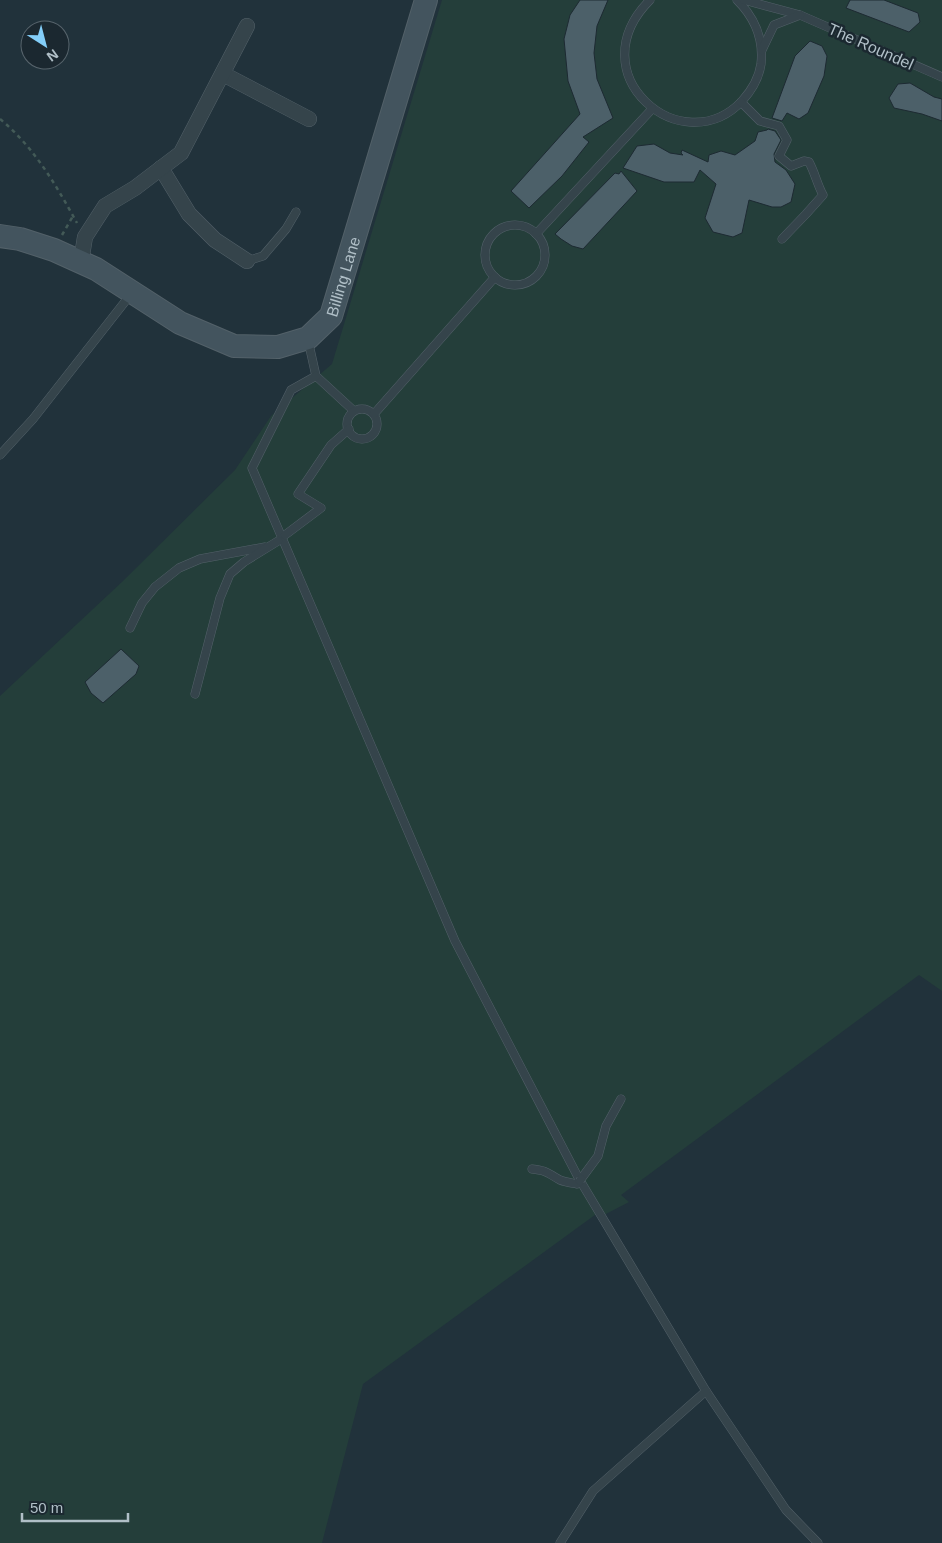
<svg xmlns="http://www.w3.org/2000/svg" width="942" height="1543" font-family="Helvetica,sans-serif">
  <rect width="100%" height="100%" fill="#21323b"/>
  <path fill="#243e3a" d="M442,0H942V991L919,975L621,1195L629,1202L602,1216L599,1212L363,1384L322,1543H0V696L123,581L235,470L271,416L332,364Z"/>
  <g fill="#4c6069" stroke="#1d2a32">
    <path d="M580,0H608L597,26L594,53L597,79L613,118L583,137L589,142L562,176L529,208L511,191L580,114L568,81L564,39L570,15Z"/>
    <path d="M850,0H884L918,13L920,22L909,32L846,8Z"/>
    <path d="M810,41L822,46L827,56L824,76L808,113L799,119L787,113L782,121L772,118L795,56Z"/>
    <path d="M910,83L934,97L942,99V121L922,114L894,108L889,98L898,84Z"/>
    <path d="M768,129L775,131L781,140L774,154L775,162L786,170L795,184L791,202L781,207H772L749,200L742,233L733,237L713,232L705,218L716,184L700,170L694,182H664L623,168L637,146L654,144L670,153L683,155L681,153L682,150L708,162L709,155L721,151L735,155L755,141L758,132L767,130Z"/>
    <path d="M621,171L637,191L583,249L572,246L561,239L555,234L615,173L619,174Z"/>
    <path d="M121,649L139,666L136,674L103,703L91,693L85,682Z"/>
  </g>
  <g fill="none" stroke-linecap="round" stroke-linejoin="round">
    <g stroke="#536169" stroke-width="9">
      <g id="lane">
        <path d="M650,0C576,74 682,164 742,101C752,90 759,78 761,64C764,38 755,18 737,0"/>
        <path d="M744,0L800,15L942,77"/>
        <path d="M762,50L774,25L800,15"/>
        <path d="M741,102L760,121L779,126L787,140L779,156L791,166L804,161L809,162C815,173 817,184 823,195L806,214L782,239"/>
        <circle cx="515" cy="255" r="30"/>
        <path d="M536,234L652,109"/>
        <path d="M247,261L263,256L286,229L296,212"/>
        <path d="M308,340L316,376L354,411"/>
        <path d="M316,376L291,390L252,468L455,941L578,1177L706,1391L786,1510L818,1543"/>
        <circle cx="362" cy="424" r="15"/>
        <path d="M374,414L495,277"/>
        <path d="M0,455L33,419L131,294"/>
        <path d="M285,535L321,508L298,494L331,445L349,429"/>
        <path d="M130,628L142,603L155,587L179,568L200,559L265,547"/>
        <path d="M195,694L220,598L230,574L244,562L278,541"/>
        <path d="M532,1169C549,1171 547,1173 560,1180C565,1182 572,1183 577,1184L580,1181"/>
        <path d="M581,1179L598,1156L606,1126L621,1099"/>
        <path d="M560,1543L593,1491L706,1391"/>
      </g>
    </g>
    <g stroke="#536169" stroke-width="16">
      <g id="street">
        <path d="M223,74L309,119"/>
        <path d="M161,168L189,214L215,240L247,261"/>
        <path d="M81,262L85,237L105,206L135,188L181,153L247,26"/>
      </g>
    </g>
    <g stroke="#536169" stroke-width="24">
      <g id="secondary">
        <path id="s1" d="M0,236L20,239L54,250L96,269L180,323L234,346L278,347L308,338L331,316L426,0"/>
      </g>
    </g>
    <g stroke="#435a57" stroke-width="2.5" stroke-dasharray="4 4" stroke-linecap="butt">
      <path d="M0,119C34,147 56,185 77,223"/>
      <path d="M62,235L73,216"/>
    </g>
    <use href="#lane" stroke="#35444b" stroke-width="8"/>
    <use href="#street" stroke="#35444b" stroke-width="15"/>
    <use href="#secondary" stroke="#43545e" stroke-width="22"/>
    <g stroke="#536169" stroke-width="9" stroke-linecap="butt">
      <path id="lane-bridge" d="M580,1181L581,1179"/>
    </g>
    <use href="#lane-bridge" stroke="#35444b" stroke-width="8"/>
  </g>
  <g text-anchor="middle" stroke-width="5" stroke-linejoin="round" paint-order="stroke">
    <g font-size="16" fill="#b0bfc7" stroke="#1b2830">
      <text transform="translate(871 46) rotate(24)" y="6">The Roundel</text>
      <text dy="6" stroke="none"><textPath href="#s1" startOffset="409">Billing Lane</textPath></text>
    </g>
  </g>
  <g transform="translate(45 45) rotate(144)"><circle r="24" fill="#1b2830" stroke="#57646c"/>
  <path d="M0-4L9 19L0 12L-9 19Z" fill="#83cef9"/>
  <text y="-8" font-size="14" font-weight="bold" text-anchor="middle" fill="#b0bfc7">N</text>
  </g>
  <path d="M22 1513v8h106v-8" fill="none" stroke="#b0bfc7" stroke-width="2.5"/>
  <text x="30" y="1513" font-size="15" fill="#b0bfc7" stroke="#1b2830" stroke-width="4" paint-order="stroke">50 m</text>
</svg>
